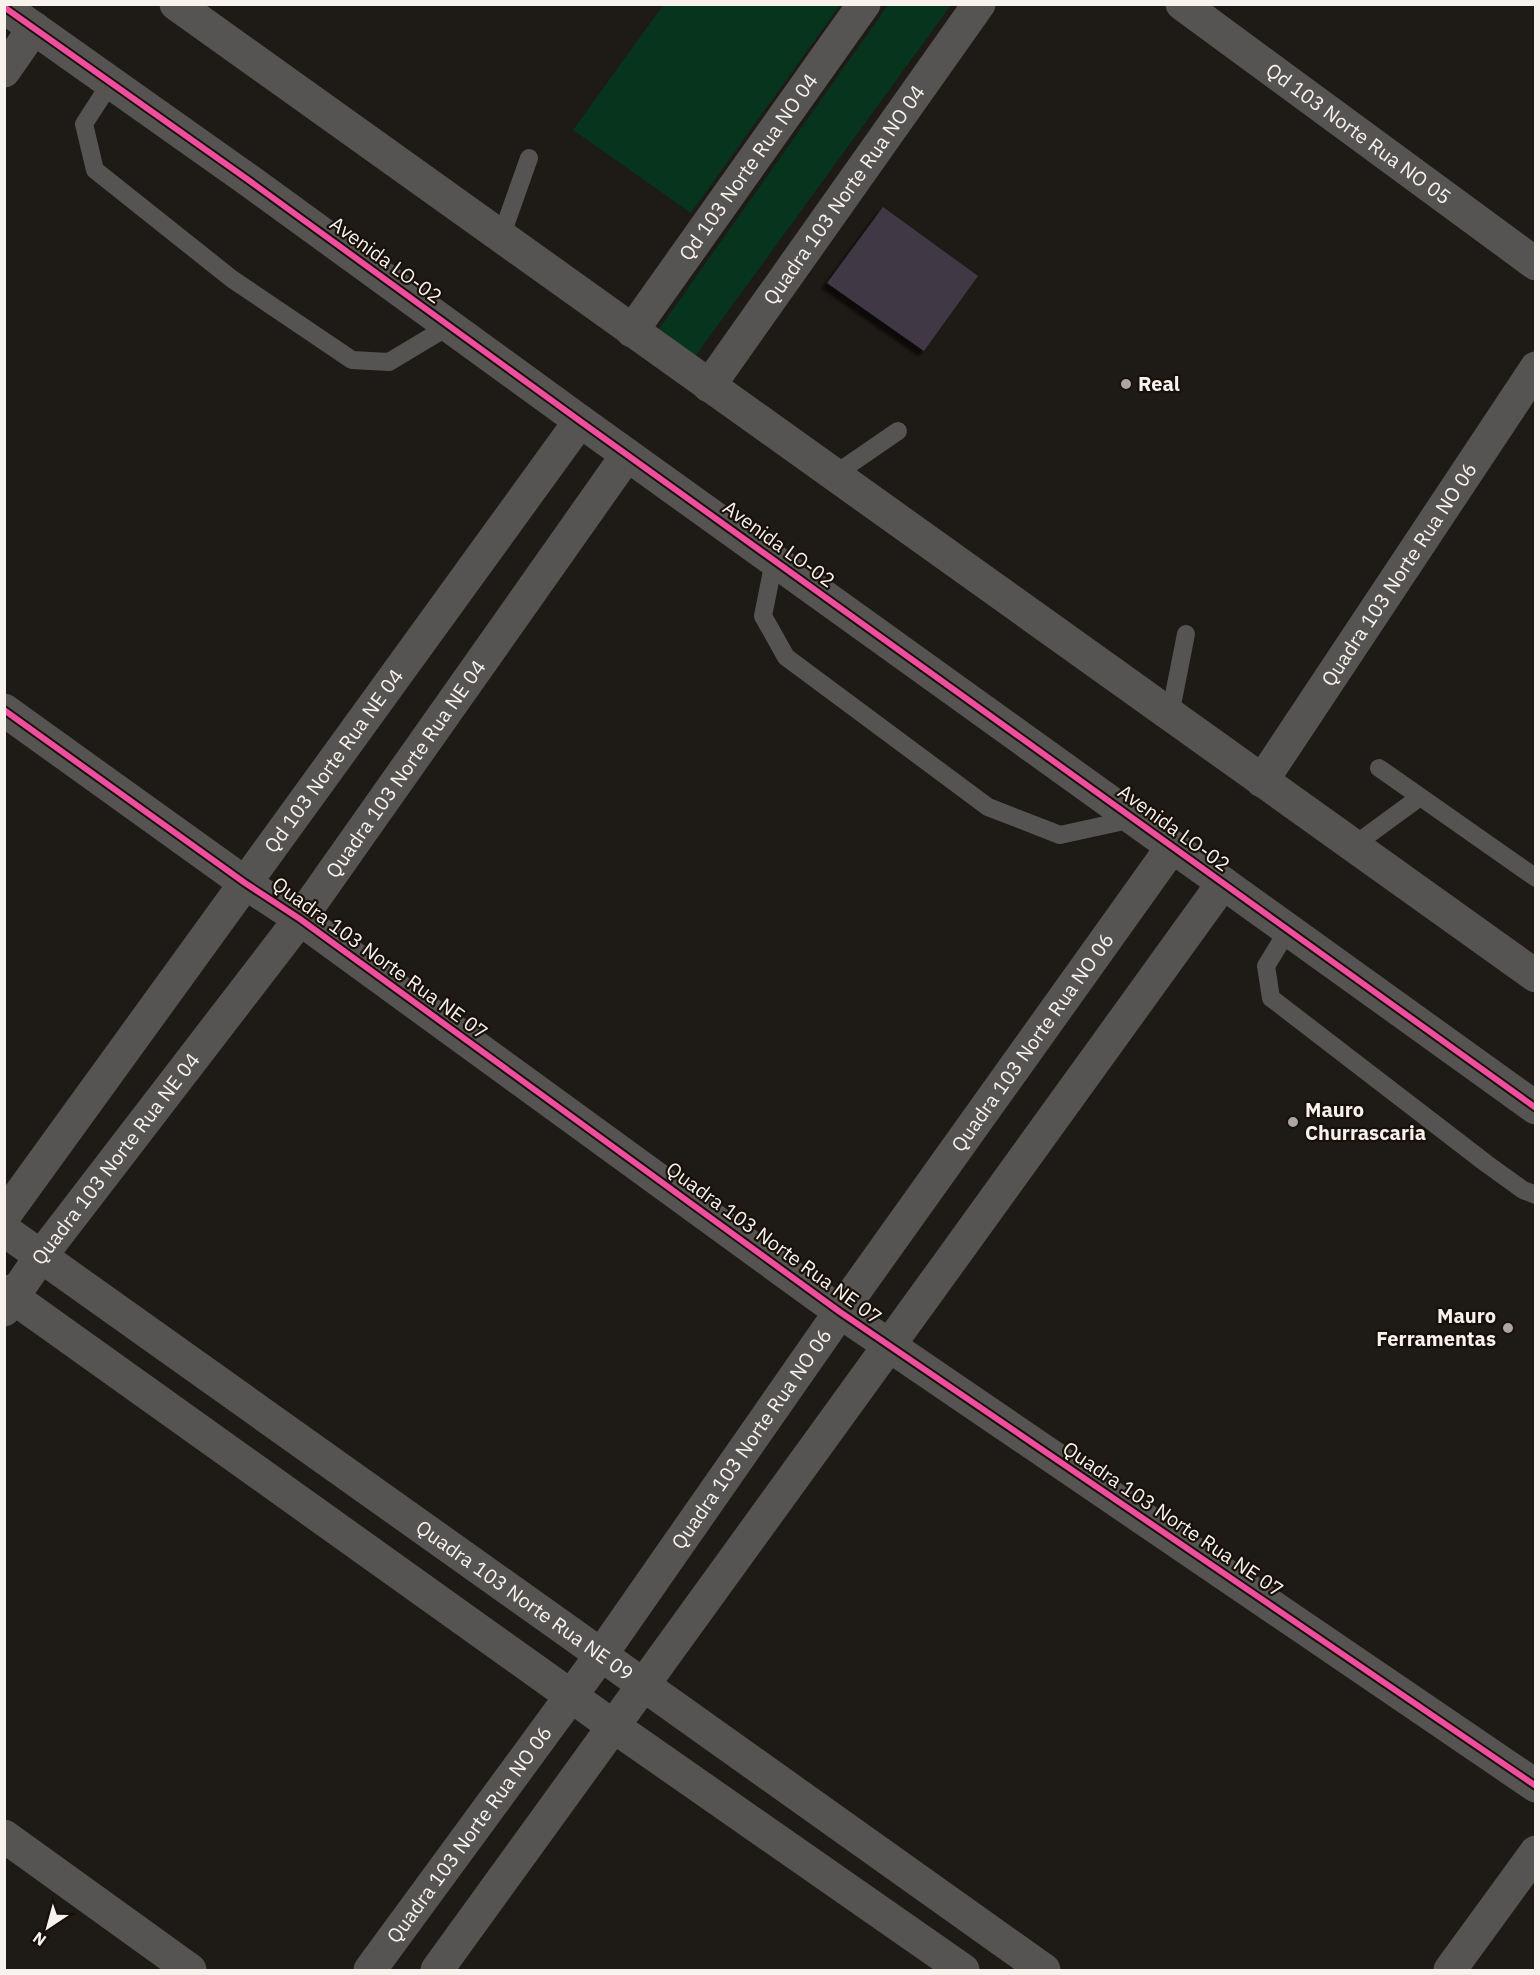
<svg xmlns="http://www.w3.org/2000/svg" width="1540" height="1975" font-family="'IBM Plex Sans',sans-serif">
  <defs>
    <filter id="shadow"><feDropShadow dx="-5.5" dy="5.5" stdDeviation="1.5" flood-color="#0009"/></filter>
  </defs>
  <rect width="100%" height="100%" fill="#1e1a16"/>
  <g fill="#07341c">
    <path d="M664,4L840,5L691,213L573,130Z"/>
    <path d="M888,5H951L691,362L654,336Z"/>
  </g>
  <path fill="#413844" filter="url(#shadow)" d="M883,207L978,276L924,351L827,283Z"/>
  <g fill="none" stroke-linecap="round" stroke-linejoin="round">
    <g stroke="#565452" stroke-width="18">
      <path d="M111,82L84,124L95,170L232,279L352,360L389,362L449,326"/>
      <path d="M501,237L529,158"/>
      <path d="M834,475L898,431"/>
      <path d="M774,561L763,616L786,657L988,807L1060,835L1133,819"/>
      <path d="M1170,715L1186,634"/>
      <path d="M1379,768L1536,878"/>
      <path d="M1353,846L1420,797"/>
      <path d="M1288,930L1266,966L1271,998L1487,1164L1523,1190L1536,1195"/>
    </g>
    <g stroke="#565452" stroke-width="33">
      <path id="s1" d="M1182,4L1536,264"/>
      <path d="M4,71L34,28"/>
      <path id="s2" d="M632,331L864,4"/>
      <path id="s3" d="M709,386L979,4"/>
      <path d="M4,710L245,883L300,919L840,1312L1536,1786"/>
      <path id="s4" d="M1262,781L1536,368"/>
      <path id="s5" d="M4,1216L580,421"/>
      <path id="s6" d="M4,1230L1044,1970"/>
      <path d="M4,1291L613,1726L963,1970"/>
      <path id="s7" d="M4,1310L41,1256L300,919L627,455"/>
      <path d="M4,1836L190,1970"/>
      <path id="s8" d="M370,1970L601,1655L840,1312L1172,847"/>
      <path d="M437,1970C698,1608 962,1246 1223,883"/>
    </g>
    <g stroke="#565452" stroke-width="33">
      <path d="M176,4L1536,976"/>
      <path d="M4,7L247,179L580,421L1536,1108"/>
      <path d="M1450,1970L1536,1852"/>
    </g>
    <g stroke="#181109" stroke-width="10">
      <g id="cycleway">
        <path d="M4,7L247,179L580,421L1536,1108"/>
        <path d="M4,710L245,883L300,919L840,1312L1536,1786"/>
      </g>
    </g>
    <use href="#cycleway" stroke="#ef4d9e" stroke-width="6"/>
  </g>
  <g fill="#aca6a2" stroke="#181109" stroke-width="2">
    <circle cx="1126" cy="384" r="6"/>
    <circle cx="1293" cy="1122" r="6"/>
    <circle cx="1508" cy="1328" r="6"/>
  </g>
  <g text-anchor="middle" stroke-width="4.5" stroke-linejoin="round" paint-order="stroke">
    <g font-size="20" fill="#f8f2ed" stroke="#181109">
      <text dy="7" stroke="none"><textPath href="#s1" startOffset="219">Qd 103 Norte Rua NO 05</textPath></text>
      <text dy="7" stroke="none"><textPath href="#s2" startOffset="201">Qd 103 Norte Rua NO 04</textPath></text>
      <text dy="7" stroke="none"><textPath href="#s3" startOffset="234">Quadra 103 Norte Rua NO 04</textPath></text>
      <text transform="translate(386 260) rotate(36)" y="7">Avenida LO-02</text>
      <text transform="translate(779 544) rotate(36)" y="7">Avenida LO-02</text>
      <text dy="7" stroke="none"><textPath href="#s4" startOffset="248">Quadra 103 Norte Rua NO 06</textPath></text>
      <text dy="7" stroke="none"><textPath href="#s5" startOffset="562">Qd 103 Norte Rua NE 04</textPath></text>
      <text dy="7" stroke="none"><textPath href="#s7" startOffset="674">Quadra 103 Norte Rua NE 04</textPath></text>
      <text transform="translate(1174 828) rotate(36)" y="7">Avenida LO-02</text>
      <text transform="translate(380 958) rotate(36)" y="7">Quadra 103 Norte Rua NE 07</text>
      <text dy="7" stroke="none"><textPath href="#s8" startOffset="1140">Quadra 103 Norte Rua NO 06</textPath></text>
      <text dy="7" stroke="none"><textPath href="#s7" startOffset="188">Quadra 103 Norte Rua NE 04</textPath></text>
      <text transform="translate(774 1243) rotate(36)" y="7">Quadra 103 Norte Rua NE 07</text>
      <text dy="7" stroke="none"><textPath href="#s8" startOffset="654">Quadra 103 Norte Rua NO 06</textPath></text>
      <text transform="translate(1173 1519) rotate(34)" y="7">Quadra 103 Norte Rua NE 07</text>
      <text dy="7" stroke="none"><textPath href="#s6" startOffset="639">Quadra 103 Norte Rua NE 09</textPath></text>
      <text dy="7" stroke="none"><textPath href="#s8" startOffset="168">Quadra 103 Norte Rua NO 06</textPath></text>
    </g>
    <g font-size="20" font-weight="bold" fill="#f8f2ed" stroke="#181109" text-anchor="start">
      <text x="1138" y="391">Real</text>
      <text x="1305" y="1117">Mauro<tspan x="1305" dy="23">Churrascaria</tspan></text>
      <text x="1496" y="1323" text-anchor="end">Mauro<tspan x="1496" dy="23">Ferramentas</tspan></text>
    </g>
  </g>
  <rect width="1540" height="1975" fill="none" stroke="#f8f2ed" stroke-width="12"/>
  <g transform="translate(48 1927) rotate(216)" stroke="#181109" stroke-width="4.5" paint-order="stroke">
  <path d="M0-4.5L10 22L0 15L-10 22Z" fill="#f8f2ed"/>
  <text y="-9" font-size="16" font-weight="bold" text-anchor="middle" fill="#f8f2ed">N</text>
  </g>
</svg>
